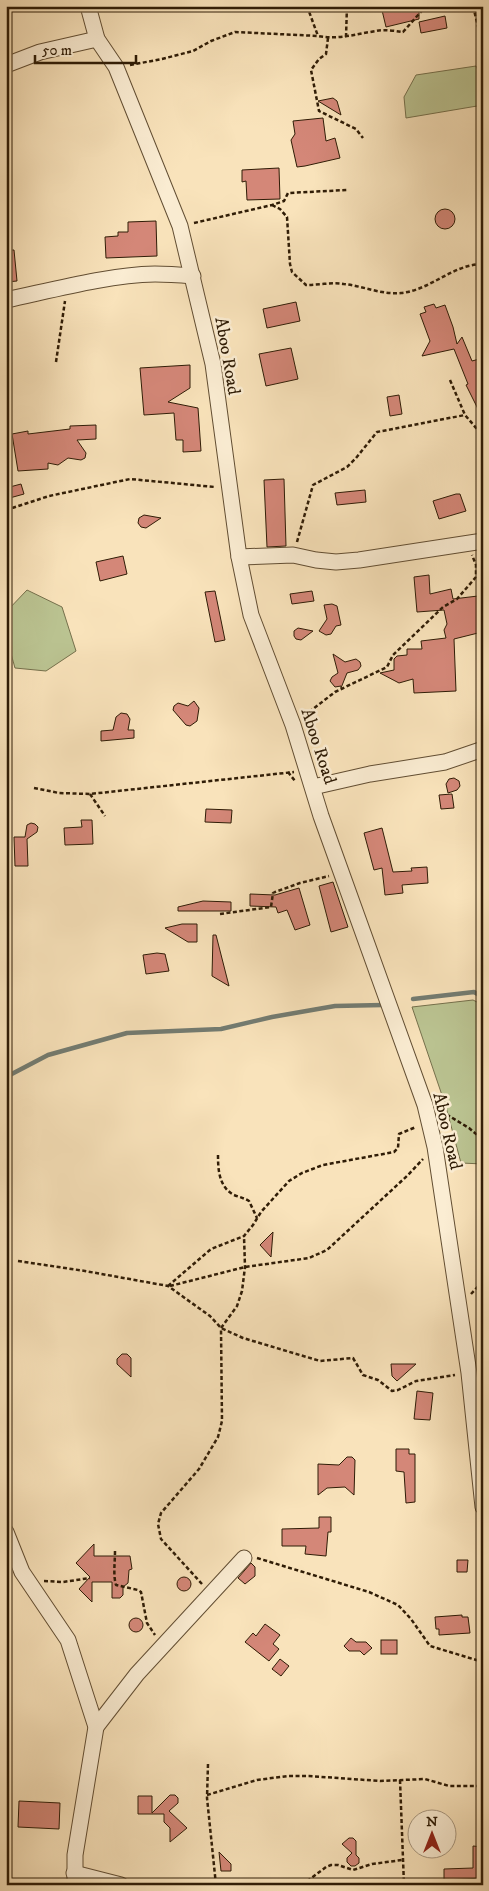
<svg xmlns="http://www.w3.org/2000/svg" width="489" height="1891" font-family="'IM FELL DW Pica',serif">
  <rect width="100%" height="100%" fill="#f9e3bb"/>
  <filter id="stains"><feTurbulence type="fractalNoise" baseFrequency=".004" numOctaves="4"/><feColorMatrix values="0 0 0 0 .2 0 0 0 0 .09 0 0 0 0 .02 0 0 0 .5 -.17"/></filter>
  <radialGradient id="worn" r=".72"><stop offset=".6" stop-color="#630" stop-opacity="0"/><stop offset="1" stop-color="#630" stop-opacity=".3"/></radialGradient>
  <g fill="#bbc492" stroke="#75704c">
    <path d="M476,66L483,80V105L406,118L404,97L416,75Z"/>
    <path d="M27,590L62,607L76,651L46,671L15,668L6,636V612Z"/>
    <path d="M473,1000L483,1005V1164L461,1163L446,1107L412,1007Z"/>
  </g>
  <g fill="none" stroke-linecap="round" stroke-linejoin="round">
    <g stroke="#737c72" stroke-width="4.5">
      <path d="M413,999L474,992L483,997"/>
      <path d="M6,1077L48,1055L127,1033L221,1029L272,1017L335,1006L383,1005"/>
    </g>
  </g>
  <g fill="#d48778" stroke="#2f1c06">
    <path d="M381,6H419V19L386,27Z"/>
    <path d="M445,16L447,28L421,33L419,22Z"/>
    <path d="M333,98L337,101L341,115L318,101Z"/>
    <path d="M323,118L326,141L335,138L340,158L305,166L297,167L291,140L295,134L293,121Z"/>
    <path d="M279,168L280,199L247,200L246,181L242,182V170Z"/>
    <circle cx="445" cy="219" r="10"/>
    <path d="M156,221L157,256L106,258L105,237L118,236V232H128V222Z"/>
    <path d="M6,250H14L17,281L6,282Z"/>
    <path d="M296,302L300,321L267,328L263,309Z"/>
    <path d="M434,304L436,308L445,305L453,327L457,344L462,337L472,361L483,358V419L466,385L468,384L454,349L422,356L430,341L420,314L426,312L424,307Z"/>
    <path d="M291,348L298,379L266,386L259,354Z"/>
    <path d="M190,365V388L168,402L198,408L201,451L183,452V440H176L174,413L144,415L140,368Z"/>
    <path d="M399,395L402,414L390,416L387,397Z"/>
    <path d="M96,425V439L77,440L86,453L85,458L81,460L68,458L58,465L48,463V469L18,471L12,434L28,431V434L70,429V426Z"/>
    <path d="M284,479L286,546L267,547L264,480Z"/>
    <path d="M21,484L24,494L6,499V488Z"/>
    <path d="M365,490L366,502L337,505L335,493Z"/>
    <path d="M456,494H460L466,511L439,519L433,501Z"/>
    <path d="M144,515L161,518L146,528L141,527L138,523L139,518Z"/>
    <path d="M123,556L127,574L100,581L96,562Z"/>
    <path d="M429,575L430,594L451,589L453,599L478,596L482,632L454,639L456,691L414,693L413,679L399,683L380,673L394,670V659L397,656L407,655V649H422L421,641L446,638L444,630L447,624L444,610L417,612L414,577Z"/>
    <path d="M215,591L225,640L215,642L205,592Z"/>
    <path d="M312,591L314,601L292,604L290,594Z"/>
    <path d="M332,604L337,606L341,625L336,626L331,634L326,635L319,631L327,619L324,605Z"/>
    <path d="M298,628L313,631L301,640L296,639L294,636V631Z"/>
    <path d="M333,654L345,662L356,659L360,662L361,666L358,670L347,673L341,688V686L335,687L330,681L332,677L338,673Z"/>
    <path d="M194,701L199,708L197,721L190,726L186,725L173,710L174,706L178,703L188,706Z"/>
    <path d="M121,713L127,714L130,719L128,730H134V738L101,741V731L113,730L116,717Z"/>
    <path d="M454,778L459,781L460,786L457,790L448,793L446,784L449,779Z"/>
    <path d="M452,794L454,808L441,809L439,795Z"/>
    <path d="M206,809L232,810L231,823L205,822Z"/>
    <path d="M81,820H92L93,844L65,845L64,828L82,827Z"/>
    <path d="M31,823L35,824L38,827L37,832L27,839L28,866H15L14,837H25L27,825Z"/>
    <path d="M382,828L393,872L412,871L411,868L427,867L428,883L402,885L403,893L385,895L382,868L374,870L364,833Z"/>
    <path d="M333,882L348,927L331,932L319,886Z"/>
    <path d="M299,888L310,925L295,930L287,910L278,913L276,907L250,906V894L275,895Z"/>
    <path d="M203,901L231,902V911H178V907Z"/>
    <path d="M182,924H197V942H188L165,928Z"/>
    <path d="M213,935H216L229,986L212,976Z"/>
    <path d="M157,953L165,954L169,971L146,974L143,955Z"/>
    <path d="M273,1232L271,1257L260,1245Z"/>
    <path d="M122,1354H127L131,1358V1377L117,1364V1359Z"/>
    <path d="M391,1364H416L397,1381L392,1376Z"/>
    <path d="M417,1391L433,1393L430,1420L414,1419Z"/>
    <path d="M396,1449H409V1454H415V1502L406,1503L404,1472L396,1471Z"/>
    <path d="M347,1457H352L355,1460L354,1495L345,1487L327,1488L318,1495V1464L339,1465Z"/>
    <path d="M319,1517H331V1532H328L326,1556L305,1554L306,1546H282V1529L319,1528Z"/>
    <path d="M94,1544V1556H130L132,1569L129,1570L128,1583L123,1587V1595L120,1598H112V1582H92V1602L79,1589L90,1577L76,1563Z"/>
    <path d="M457,1560H468L467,1572H457Z"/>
    <path d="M251,1563L255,1567V1576L245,1584L238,1578Z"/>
    <circle cx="184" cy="1584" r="7"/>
    <path d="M462,1615V1617H468L470,1633L439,1635V1629H436L435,1617Z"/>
    <circle cx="136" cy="1625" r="7"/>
    <path d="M265,1624L280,1635L273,1644L279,1649L269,1661L245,1642L253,1633L256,1636Z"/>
    <path d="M351,1638L356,1642H366L372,1648L364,1655L360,1651H349L344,1646Z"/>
    <rect x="381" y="1640" width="16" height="14"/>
    <path d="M280,1659L289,1666L281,1676L272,1669Z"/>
    <path d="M170,1795H175L178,1798V1803L169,1811L187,1828L170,1842V1828L164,1822V1814H138V1796H152V1813Z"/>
    <path d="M19,1801L60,1803L59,1829L18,1827Z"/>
    <path d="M349,1838H353L356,1841V1855L359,1858V1863L355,1866H351L347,1862V1858L352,1853L342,1844Z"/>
    <path d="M473,1846L483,1847V1878L444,1880V1869L473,1868Z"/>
    <path d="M219,1852L231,1864V1871H221Z"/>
  </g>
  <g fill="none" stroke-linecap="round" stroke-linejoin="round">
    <g stroke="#624e33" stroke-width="17">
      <g id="street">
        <path d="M88,6L97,39L116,67L180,226L213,364L239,557L251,615L293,725L321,816L425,1105L435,1147L469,1373L483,1507"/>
        <path d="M6,65L40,52L97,39"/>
        <path d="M6,300C53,290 107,275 155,274C167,274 181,275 193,276"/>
        <path d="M239,557L293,555L316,560L336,562L359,560L483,541"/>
        <path d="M313,787L370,774L445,762L483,749"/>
        <path d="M6,1532L22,1572L68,1640L96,1727L75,1855V1885"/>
        <path d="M96,1727L137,1674L244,1558"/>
        <path d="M74,1873L121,1885"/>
      </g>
    </g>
    <g stroke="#2f1c06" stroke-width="2.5" stroke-dasharray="4 2.5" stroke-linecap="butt">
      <path d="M307,6L318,36"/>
      <path d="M470,6L483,10"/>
      <path d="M473,6L483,47"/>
      <path d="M346,37L347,6"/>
      <path d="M328,38L326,54L319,59L311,70L319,111L356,129L363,138"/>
      <path d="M130,65L162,59L193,51L211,41L235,32L318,36C338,40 356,34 376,31C384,29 395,31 403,32L426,6"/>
      <path d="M272,205L280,209L287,217L290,264L292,272L306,285C318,285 332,282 344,284C363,286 382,295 401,293C431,290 453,264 483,264"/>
      <path d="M194,223L272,205L284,201L288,193L347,190"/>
      <path d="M56,362L65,301"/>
      <path d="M450,380L465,415L483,436"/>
      <path d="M6,510L49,496L130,479L215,487"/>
      <path d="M297,542L313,485L347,467L356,458L377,432L465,415"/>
      <path d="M304,716L335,692L387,667L393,655L443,607L457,599L476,577V565L472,555"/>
      <path d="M288,772L295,781"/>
      <path d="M34,788L59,793L90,794L294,772"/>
      <path d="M90,794L105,816"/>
      <path d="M220,914L271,907L273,893L275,892L300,883L329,876"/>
      <path d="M441,1111L469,1128L483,1140"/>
      <path d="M218,1155C218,1170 219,1187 234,1195C239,1197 244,1198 249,1201L257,1218"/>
      <path d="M18,1261L85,1271L168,1286L210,1316L221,1328L243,1338L320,1361L353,1358L363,1375L378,1380L392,1391L398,1390L416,1381L455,1375"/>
      <path d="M168,1286L211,1249L244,1236L253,1225L261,1212L289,1181L302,1173L323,1165L394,1152L398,1148L399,1134L416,1127"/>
      <path d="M170,1286L245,1267L309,1258L327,1250L408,1175L423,1159"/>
      <path d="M471,1294L483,1281"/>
      <path d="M115,1551C115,1563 113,1575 116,1585L138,1590L141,1592L147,1623L155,1635"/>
      <path d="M257,1558L369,1592L398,1605L411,1619L430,1646L483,1662"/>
      <path d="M44,1581L63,1582L90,1578"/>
      <path d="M202,1584L161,1539L158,1524L161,1513L199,1469L218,1437L222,1421L221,1328L237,1306L242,1291L245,1267L244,1236"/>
      <path d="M208,1764L207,1798L216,1885"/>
      <path d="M400,1780L404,1885"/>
      <path d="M207,1795L257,1780L288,1776H309L380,1781L425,1779L449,1786H483"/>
      <path d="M302,1885L326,1867L331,1865H338L353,1870L372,1864L402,1860"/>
    </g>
    <use href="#street" stroke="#fbedd3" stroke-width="15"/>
  </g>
  <g text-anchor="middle" stroke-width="5" stroke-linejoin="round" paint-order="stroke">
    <g font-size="18" fill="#2f1c06" stroke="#fbedd3">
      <text transform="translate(228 356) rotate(80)" y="6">Aboo Road</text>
      <text transform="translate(319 746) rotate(72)" y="6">Aboo Road</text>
      <text transform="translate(448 1131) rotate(77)" y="6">Aboo Road</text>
    </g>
  </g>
  <rect width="489" height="1891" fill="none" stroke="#f9e3bb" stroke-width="25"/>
  <rect x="8" y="8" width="474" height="1876" fill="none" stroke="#2f1c06" stroke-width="2.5"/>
  <rect x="12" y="12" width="464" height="1866" fill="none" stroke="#2f1c06"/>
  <g transform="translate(432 1834)"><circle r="24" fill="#fbedd3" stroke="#a99981"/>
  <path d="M0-4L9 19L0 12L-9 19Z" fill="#8f2418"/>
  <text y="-8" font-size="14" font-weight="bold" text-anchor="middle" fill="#2f1c06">N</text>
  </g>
  <path d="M35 55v8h101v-8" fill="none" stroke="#2f1c06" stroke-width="2.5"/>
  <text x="42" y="55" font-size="15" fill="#2f1c06" stroke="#fbedd3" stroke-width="4" paint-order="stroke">50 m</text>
  <rect width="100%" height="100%" filter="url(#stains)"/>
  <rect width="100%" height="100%" fill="url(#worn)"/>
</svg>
